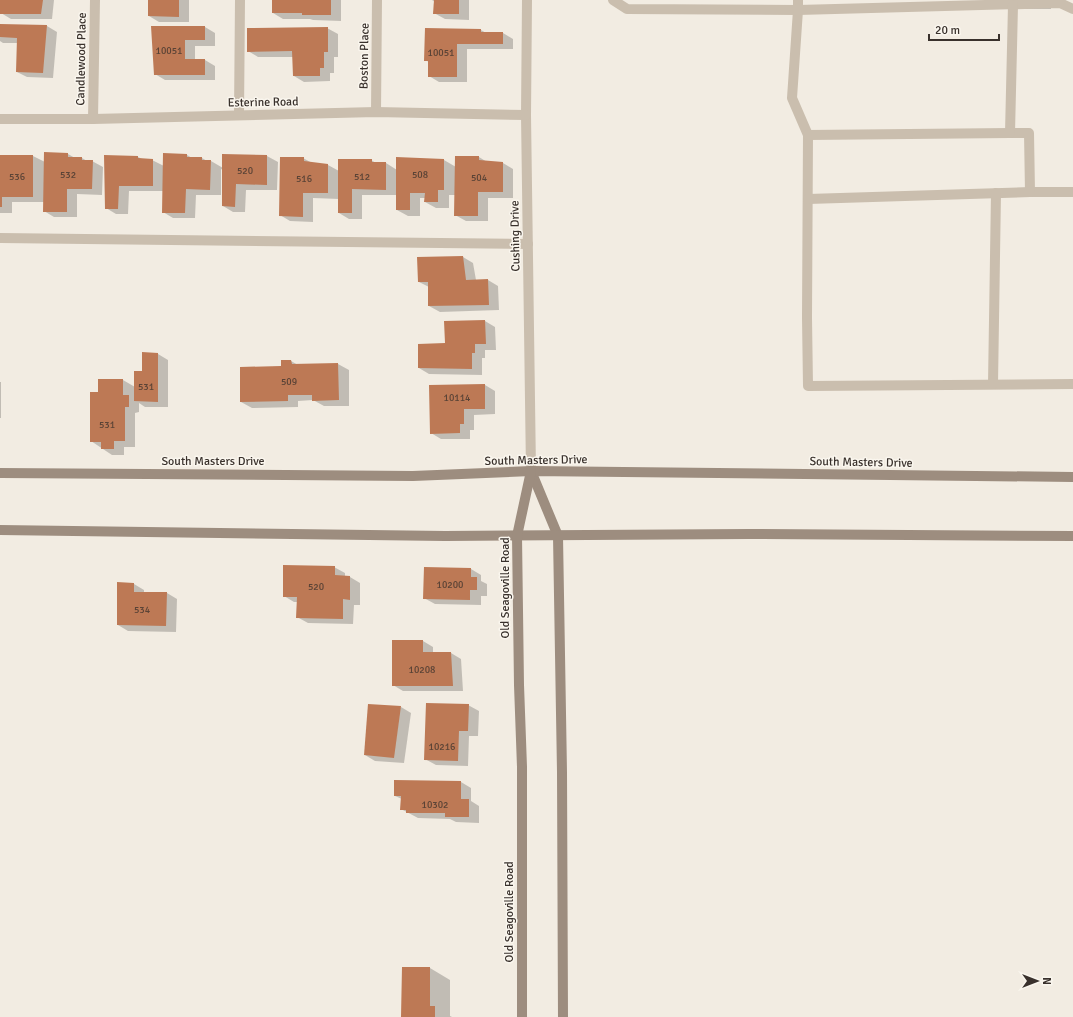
<svg xmlns="http://www.w3.org/2000/svg" width="1073" height="1017" font-family="Signika,sans-serif">
  <rect width="100%" height="100%" fill="#f2ece2"/>
  <g fill="#0003">
    <path d="M1,0H54L52,19H11L1,13Z"/>
    <path d="M149,0H189V22H159L149,16Z"/>
    <path d="M273,0H341V21L313,20L310,19H283L273,13Z"/>
    <path d="M432,0H469V20L445,19L434,13L435,2Z"/>
    <path d="M1051,0V9H1011Z"/>
    <path d="M0,25L47,26L57,32L53,78L27,77L17,72L18,43H3L0,41Z"/>
    <path d="M152,27H205L215,33V46H195V60H205L215,66V80H165L155,74Z"/>
    <path d="M327,28L338,34V57H334V73H330V81L304,82L294,76L293,57H258L248,51Z"/>
    <path d="M481,30L486,33H503L513,39V49H467V82H439L429,76V62L425,60Z"/>
    <path d="M45,153L68,154L75,158H82L87,161H92L103,167L102,195L77,194V217H54L44,211V202H12V213H0V156H33L45,162Z"/>
    <path d="M187,155L192,158H202L207,161H211L223,168V155L267,156L278,162L277,190H246L245,212H233L223,206V170L221,169V195H196L195,218H173L163,212V191H129L128,214H116L106,208L105,156L138,157L142,159L152,160L164,166Z"/>
    <path d="M456,157H479L487,162L503,163L513,169V198H488V221H466L455,215V195H449V208H436L425,202V198H420V216H408L397,210V195H362V219H349L339,213V199L313,198V222L290,221L280,215L303,158L312,163L328,165L339,171L371,160L376,163H386L397,170L444,160L456,167Z"/>
    <path d="M463,257L473,263L476,280H488L498,286L499,310L440,312L429,306V287L419,282Z"/>
    <path d="M485,321L495,327L496,350H485V358H482V375L429,374L419,368L446,344Z"/>
    <path d="M158,354L168,360V407H145L139,403V412L135,413V447H124V455H112L91,441L99,393L123,380L135,387L143,372Z"/>
    <path d="M291,361L298,365L338,364L349,370V406H324L313,400L298,401V407L252,408L241,402L282,367Z"/>
    <rect x="0" y="382" width="1" height="36"/>
    <path d="M485,385L495,391V414L474,415V430H470V439H441L431,433Z"/>
    <path d="M334,567L345,573V577H350L360,583V605H354L353,624L308,623L297,617L298,602H294L284,596Z"/>
    <path d="M471,569L481,575V581L487,584V596H481V605L435,604L424,598Z"/>
    <path d="M118,583L134,584L144,590V593H167L177,599L176,632L128,631L118,625Z"/>
    <path d="M423,641L433,647V653H451L461,659L463,691H403L393,685Z"/>
    <path d="M468,705L479,711L478,736H469L468,766L436,765L425,759Z"/>
    <path d="M401,707L411,713L404,763L375,761L365,755Z"/>
    <path d="M461,782L471,788V801L479,806V823L456,822L450,819L418,818L401,809L402,799L395,796Z"/>
    <path d="M403,968H430L450,980V1016L452,1017H402Z"/>
  </g>
  <g fill="#bd7955">
    <path d="M0,0H43L41,14H0Z"/>
    <path d="M148,0H179V17L148,16Z"/>
    <path d="M272,0H331V15H302V13H272Z"/>
    <path d="M434,0H459V14H433Z"/>
    <path d="M0,24L47,25L43,73L16,72L17,38L0,37Z"/>
    <path d="M151,26H205V40H185V59H205V75H154Z"/>
    <path d="M328,27V52H324V68H320V76H293L292,51L247,52V28Z"/>
    <path d="M425,28L481,29V32H503V44H457V77H428V61H424Z"/>
    <path d="M44,152L68,153V157H82V160H93L92,189H67V212H43Z"/>
    <path d="M163,153L187,154V157H202V160H211L210,190L186,189L185,213H162Z"/>
    <path d="M222,154L267,155V185L236,184L235,207L222,206Z"/>
    <path d="M0,155H33V197H2V207H0Z"/>
    <path d="M104,155L138,156V158L153,159V186H119L118,209H105Z"/>
    <path d="M455,156H479V160L503,162V192H478V216H454Z"/>
    <path d="M280,157H304V161L328,164V193H303V217L279,216Z"/>
    <path d="M396,157L444,159V190H438V202H424L425,193H410V210H396Z"/>
    <path d="M338,159H372V162H386V190L352,189V213H338Z"/>
    <path d="M463,256L466,280L488,279L489,305L428,306V282H418L417,257Z"/>
    <path d="M485,320L486,344H475V353H472V369L418,368V344L445,343L444,321Z"/>
    <path d="M142,352L158,353V402L134,401V371H142Z"/>
    <path d="M281,360H291L292,364L338,363L339,400L312,401V395H288V401L240,402V367L281,366Z"/>
    <path d="M98,379H123V395H129V407H125V441H114V449H101V442H90V392H98Z"/>
    <path d="M485,384V409H464V424H460V433L430,434L429,385Z"/>
    <path d="M283,565L335,566V575L350,576V600L343,599V619L296,618L297,597H283Z"/>
    <path d="M424,567L471,568V577H477V590H470V600L423,599Z"/>
    <path d="M117,582L134,583V592H167L166,626L117,625Z"/>
    <path d="M392,640H423V652H451L453,686H392Z"/>
    <path d="M426,703L469,704L468,731H459L458,761L424,760Z"/>
    <path d="M368,704L401,706L394,758L364,755Z"/>
    <path d="M394,780L461,781V799H469V817H445V813H406V810H400L401,796H394Z"/>
    <path d="M402,967H430V1006H435V1017H401Z"/>
  </g>
  <g fill="none" stroke-linecap="round" stroke-linejoin="round">
    <g stroke="#cabeae" stroke-width="10">
      <path d="M613,0L627,9L798,10L792,98L808,135L807,318L808,386L1073,384"/>
      <path d="M798,0V10L1060,3L1073,9"/>
      <path d="M1013,5L1010,133H1029L1030,192H1073"/>
      <path d="M239,115L240,0"/>
      <path d="M808,135L1010,133"/>
      <path d="M808,199L1030,192"/>
      <path d="M0,238L528,244"/>
      <path d="M993,384L996,193"/>
    </g>
    <g stroke="#cabeae" stroke-width="10">
      <path d="M527,0L526,115L531,471"/>
      <path d="M376,112L377,0"/>
      <path d="M0,119H93L376,112L526,115"/>
      <path d="M93,119L95,0"/>
    </g>
    <g stroke="#9d8d7f" stroke-width="10">
      <path d="M531,471L558,536L562,772L563,1017"/>
      <path d="M0,473L413,476L531,471L1073,477"/>
      <path d="M0,530L445,536L748,534L1073,536"/>
      <path d="M522,1017V767L519,685L517,536L531,471"/>
    </g>
  </g>
  <g text-anchor="middle" stroke-width="3" stroke-linejoin="round" paint-order="stroke">
    <g font-size="10" fill="#5a4336">
      <text x="169" y="54">10051</text>
      <text x="441" y="56">10051</text>
      <text x="245" y="174">520</text>
      <text x="68" y="178">532</text>
      <text x="420" y="178">508</text>
      <text x="17" y="180">536</text>
      <text x="362" y="180">512</text>
      <text x="479" y="181">504</text>
      <text x="304" y="182">516</text>
      <text x="289" y="385">509</text>
      <text x="146" y="390">531</text>
      <text x="457" y="401">10114</text>
      <text x="107" y="428">531</text>
      <text x="450" y="588">10200</text>
      <text x="316" y="590">520</text>
      <text x="142" y="613">534</text>
      <text x="422" y="673">10208</text>
      <text x="442" y="750">10216</text>
      <text x="435" y="808">10302</text>
    </g>
    <g font-size="12" fill="#39312c" stroke="#faf6ee">
      <text transform="translate(364 56) rotate(-89)" y="4">Boston Place</text>
      <text transform="translate(81 59) rotate(-89)" y="4">Candlewood Place</text>
      <text transform="translate(263 102) rotate(-1)" y="4">Esterine Road</text>
      <text transform="translate(515 236) rotate(-91)" y="4">Cushing Drive</text>
      <text transform="translate(536 460) rotate(-1)" y="4">South Masters Drive</text>
      <text x="213" y="465">South Masters Drive</text>
      <text transform="translate(861 462) rotate(1)" y="4">South Masters Drive</text>
      <text transform="translate(505 588) rotate(-90)" y="4">Old Seagoville Road</text>
      <text transform="translate(509 912) rotate(-90)" y="4">Old Seagoville Road</text>
    </g>
  </g>
  <g transform="translate(1037 981) rotate(90)" stroke="#faf6ee" stroke-width="3" paint-order="stroke">
  <path d="M0-3L7 15L0 10L-7 15Z" fill="#39312c"/>
  <text y="-6" font-size="11" font-weight="bold" text-anchor="middle" fill="#39312c">N</text>
  </g>
  <path d="M929 34v6h70v-6" fill="none" stroke="#39312c" stroke-width="2"/>
  <text x="935" y="34" font-size="12" fill="#39312c" stroke="#faf6ee" stroke-width="3" paint-order="stroke">20 m</text>
</svg>
